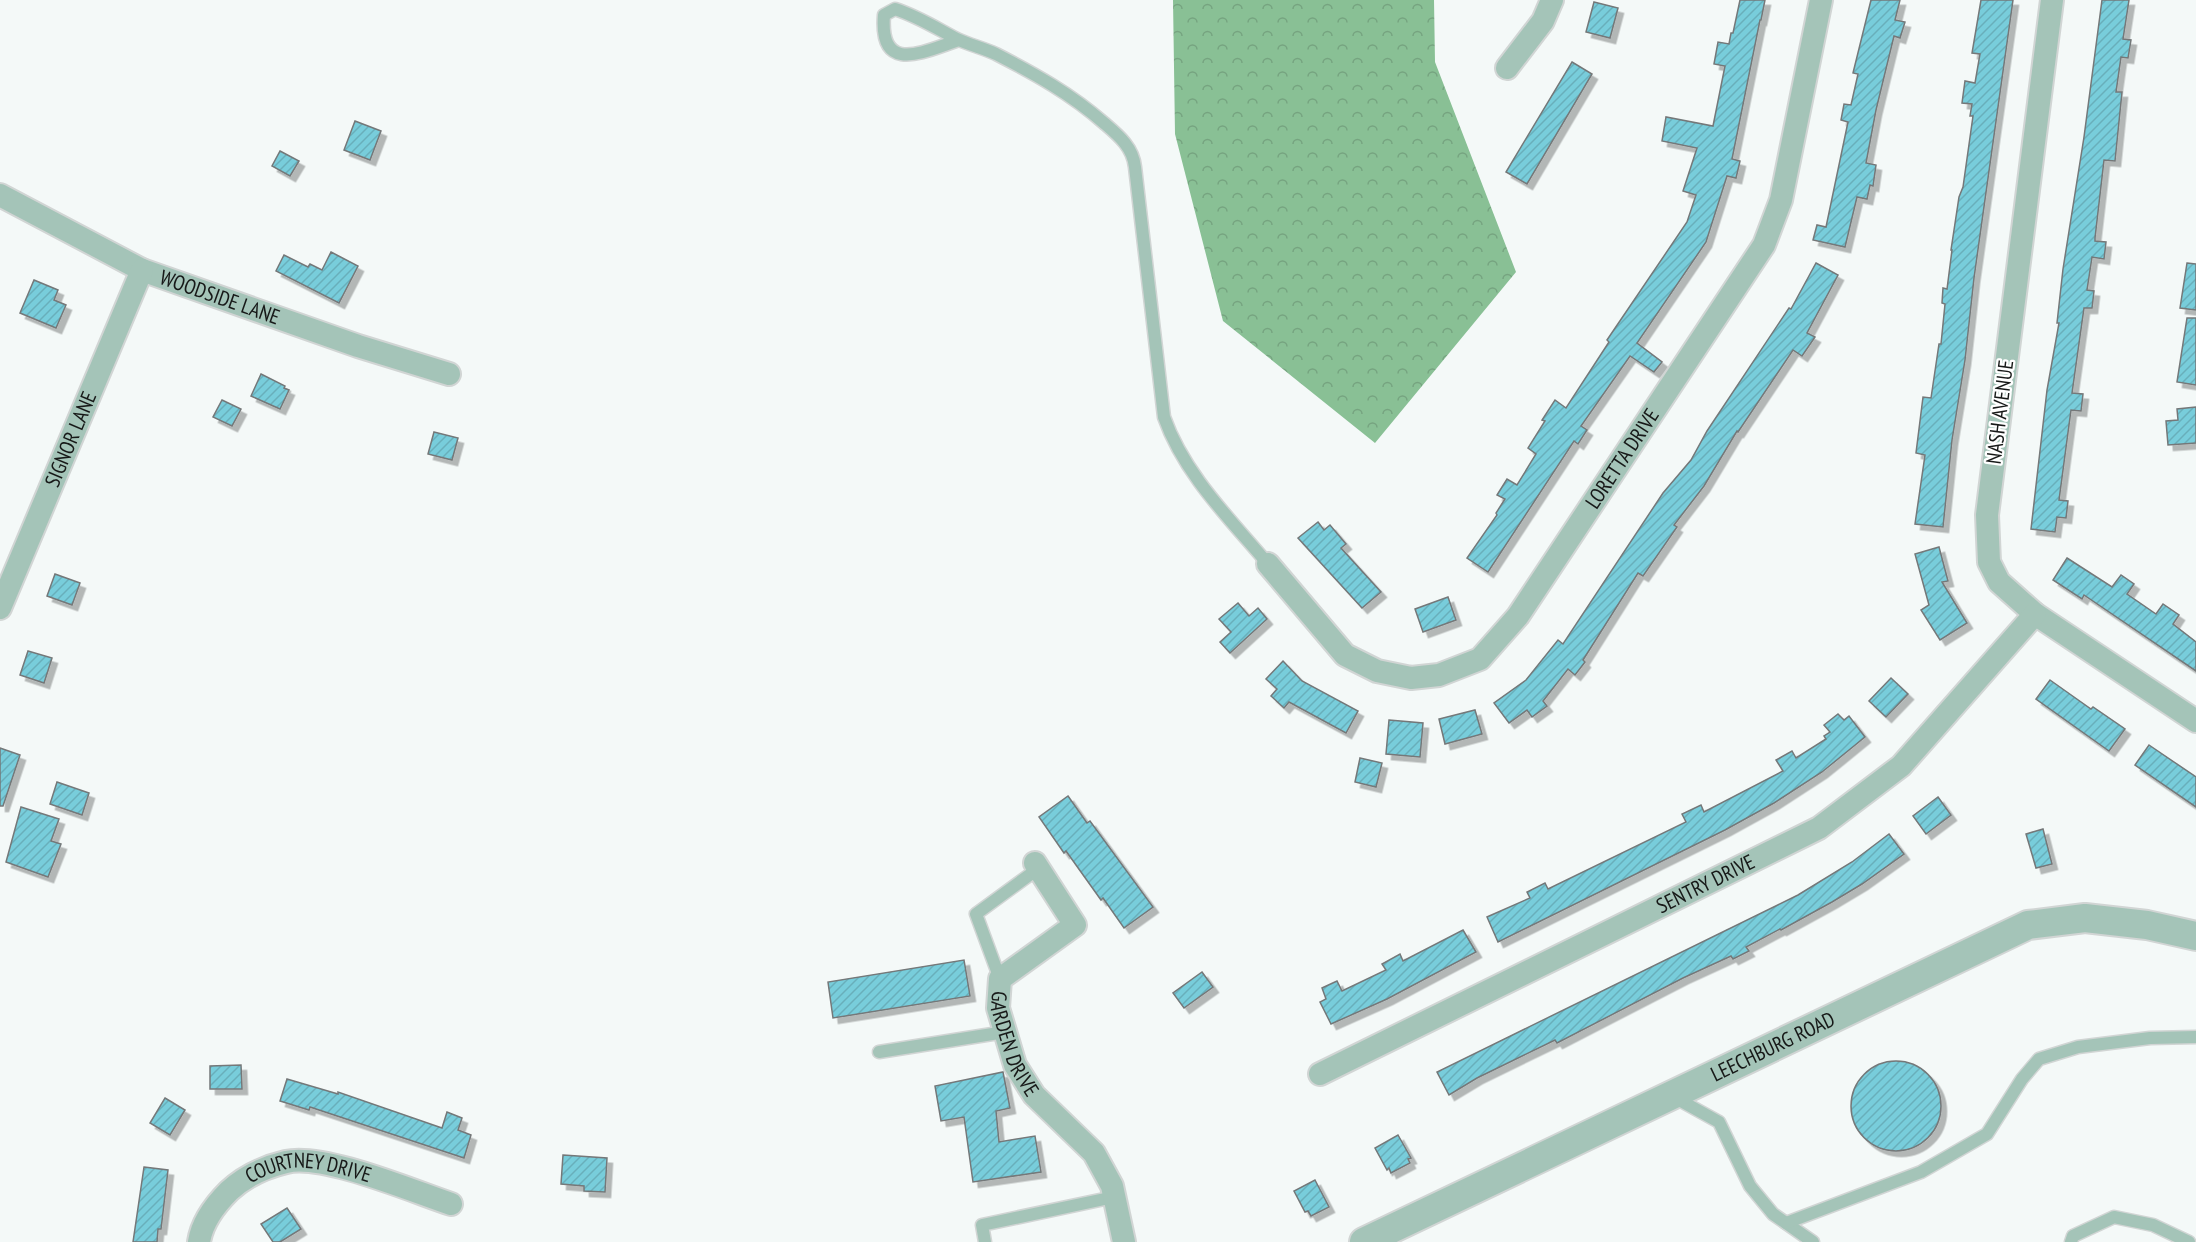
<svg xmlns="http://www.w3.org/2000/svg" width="2196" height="1242" font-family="'PT Sans Narrow',sans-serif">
  <defs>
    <pattern id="forest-crowns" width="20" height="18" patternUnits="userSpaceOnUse" patternTransform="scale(1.5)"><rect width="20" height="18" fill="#89c095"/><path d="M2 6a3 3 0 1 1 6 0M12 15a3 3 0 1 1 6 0" fill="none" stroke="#76a480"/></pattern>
    <pattern id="building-hatch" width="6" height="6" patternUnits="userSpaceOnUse" patternTransform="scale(1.5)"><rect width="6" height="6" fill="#78cddb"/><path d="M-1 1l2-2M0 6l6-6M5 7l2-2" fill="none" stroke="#67afbb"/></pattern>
    <filter id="shadow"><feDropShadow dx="5.5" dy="5.5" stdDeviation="0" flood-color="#0004"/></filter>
  </defs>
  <rect width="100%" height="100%" fill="#f4f9f8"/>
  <path fill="url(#forest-crowns)" d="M1173,0H1434L1435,62L1516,272L1375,443L1223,321L1175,134Z"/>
  <g fill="url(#building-hatch)" stroke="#747879" stroke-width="1.5" filter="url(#shadow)">
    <path d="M1740,0H1765L1761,20H1760L1732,159L1740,161L1736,178L1727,176L1706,242L1637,343L1662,362L1654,372L1630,356L1581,426L1587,430L1578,444L1574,441L1488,572L1467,558L1497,515L1496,513L1505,499L1497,495L1507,479L1517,485L1536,454L1528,448L1545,421L1542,420L1555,400L1566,408L1609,342L1607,340L1687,222L1696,195L1683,191L1697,148L1662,141L1666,117L1713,126L1725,66L1714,64L1718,42L1729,44L1731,33H1733Z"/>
    <path d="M1871,0H1900L1895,20L1905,22L1900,38L1894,36L1876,110L1866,163L1876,165L1873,186L1870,185L1867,199L1857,197L1845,247L1813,240L1817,225L1826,227L1848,122L1841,120L1844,104L1851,105L1858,74L1853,73Z"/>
    <path d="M1981,0H2013L1974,278L1965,360L1952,440L1943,527L1915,524L1925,455L1916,453L1923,397L1931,398L1939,344H1941L1945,304L1942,303L1943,288L1947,289L1952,250H1951L1959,197L1963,187L1973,116H1970L1972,104L1962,103L1965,81L1975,83L1980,54L1972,53Z"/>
    <path d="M2102,0H2129L2123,39L2131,40L2128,58L2121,57L2116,92H2122L2115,161L2104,160L2095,238V241L2106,242L2104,259L2092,257L2087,290L2094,291L2092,308H2084L2072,393L2083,394L2081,411L2071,410L2059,500L2068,501L2066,518L2057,517L2055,532L2031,529L2047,390L2059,323H2057L2063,269L2084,137Z"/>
    <path d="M1594,2L1618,8L1610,38L1586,32Z"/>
    <path d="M1572,62L1592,74L1527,184L1506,172Z"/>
    <path d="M355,121L381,131L370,160L344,150Z"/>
    <path d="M280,151L299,161L290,176L272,166Z"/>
    <path d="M331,252L358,266L339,303L276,271L284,255L308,267L310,264L322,270Z"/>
    <path d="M1816,263L1838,275L1807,333L1815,337L1802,356L1793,350L1738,432L1737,431L1704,486L1674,525L1677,527L1643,576L1638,573L1583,660L1585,662L1575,675L1568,669L1543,701L1547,706L1532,717L1527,710L1509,723L1494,703L1526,680L1558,640L1563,644L1663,493L1691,460L1707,431L1789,308L1791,309Z"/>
    <path d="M2187,263L2196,264V310L2180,308Z"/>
    <path d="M34,280L58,290L54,300L66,305L56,328L20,313Z"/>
    <path d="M2187,318H2196V385L2177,382Z"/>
    <path d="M261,374L285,386L284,388L289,390L280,409L251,396Z"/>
    <path d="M222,400L241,409L232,426L213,417Z"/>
    <path d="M2196,407V443L2168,445L2166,421L2178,420L2177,409Z"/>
    <path d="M434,432L458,438L452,460L428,454Z"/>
    <path d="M1318,522L1324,530L1330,525L1346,544L1341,548L1381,592L1362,608L1298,538Z"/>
    <path d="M1939,547L1948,581L1942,582L1967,623L1940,640L1921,610L1929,605L1915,554Z"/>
    <path d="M2067,558L2112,587L2121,575L2134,584L2127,594L2156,614L2163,604L2179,615L2173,624L2196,642V671L2084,595L2082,599L2053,580Z"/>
    <path d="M55,574L80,583L72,605L47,596Z"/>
    <path d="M1448,597L1456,620L1423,632L1415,609Z"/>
    <path d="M1238,603L1249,616L1258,608L1267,619L1230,653L1220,642L1231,632L1219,619Z"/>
    <path d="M28,651L52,658L44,683L20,675Z"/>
    <path d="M1283,661L1302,681L1358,711L1346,733L1289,702L1284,708L1271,696L1277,689L1266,679Z"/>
    <path d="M1891,678L1908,694L1886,717L1869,701Z"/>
    <path d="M2050,680L2091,709L2093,707L2125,729L2109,751L2036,699Z"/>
    <path d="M1475,710L1482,734L1445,744L1439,719Z"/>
    <path d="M1838,714L1844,720L1849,716L1865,737L1822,772L1774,803L1725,830L1498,942L1487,917L1530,898L1527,892L1545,883L1548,889L1686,822L1682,814L1701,805L1704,812L1783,771L1776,760L1792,751L1796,758L1826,739L1824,736L1830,732L1824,725Z"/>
    <path d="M1389,720L1423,723L1420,757L1386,754Z"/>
    <path d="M2149,745L2196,777V807L2135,765Z"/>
    <path d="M0,748L20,755L3,806H0Z"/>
    <path d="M1360,758L1382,763L1376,787L1355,782Z"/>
    <path d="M57,782L89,793L82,815L50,804Z"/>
    <path d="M1068,796L1087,823L1090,821L1153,907L1124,928L1103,898L1101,900L1066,851L1064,853L1039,817Z"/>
    <path d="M1938,797L1951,815L1926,834L1913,816Z"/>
    <path d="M21,807L59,819L51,841L61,844L48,877L6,862Z"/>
    <path d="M2043,829L2052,864L2036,868L2026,834Z"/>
    <path d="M1889,834L1904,854L1862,884L1832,902L1781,930L1780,929L1746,947L1749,951L1733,959L1731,956L1683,978L1557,1043L1555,1040L1477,1078L1449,1095L1437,1072L1798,895L1852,862Z"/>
    <path d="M1463,930L1476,952L1387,999L1331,1024L1320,1002L1326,999L1322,988L1337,981L1342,991L1386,970L1382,964L1400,954L1403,961Z"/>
    <path d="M964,960L970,996L833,1018L828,982Z"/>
    <path d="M1202,972L1213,987L1184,1008L1173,993Z"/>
    <circle cx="1896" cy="1106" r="45"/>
    <path d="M241,1065L242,1089H210V1066Z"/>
    <path d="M1003,1072L1010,1108L996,1111L999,1142L1035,1136L1041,1172L973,1182L964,1117L941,1121L935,1086Z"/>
    <path d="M287,1079L338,1094V1092L442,1128L447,1112L462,1118L458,1130L471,1135L464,1158L310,1107L309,1110L280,1101Z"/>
    <path d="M165,1098L185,1110L170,1135L150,1123Z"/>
    <path d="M1398,1135L1411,1158L1408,1159L1410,1163L1391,1173L1389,1168L1387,1170L1375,1148Z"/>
    <path d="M563,1155L607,1158L605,1192L584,1191V1186L561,1184Z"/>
    <path d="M144,1167L168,1170L161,1229H158L157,1242H133Z"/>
    <path d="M1315,1180L1329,1207L1311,1216L1308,1211L1305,1212L1294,1191Z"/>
    <path d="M287,1208L301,1229L280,1242H273L261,1224Z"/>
  </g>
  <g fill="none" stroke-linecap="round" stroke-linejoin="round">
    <g stroke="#d1d5d4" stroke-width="15">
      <g id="service">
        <path d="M959,40C925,51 879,76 884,15L895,9C917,16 936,28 957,39C970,45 983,48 996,54C1035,74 1071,94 1104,123C1118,135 1133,147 1135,167L1164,417C1184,474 1230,519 1268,564"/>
        <path d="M1000,979L976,914L1039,868"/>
        <path d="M879,1052L1005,1032"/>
        <path d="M1672,1096L1719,1122L1750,1186L1773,1214L1813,1242"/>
        <path d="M1786,1223L1921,1172L1987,1134L2022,1079L2039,1059L2078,1047L2150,1038L2196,1037"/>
        <path d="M985,1242L982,1225L1114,1197"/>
        <path d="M2071,1242L2073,1236L2114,1217L2153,1225L2189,1242"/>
      </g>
    </g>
    <g stroke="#d1d5d4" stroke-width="26">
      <g id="minor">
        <path d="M2052,0L1987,515L1989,562L1999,582L2035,614L2196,721"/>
        <path d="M1507,68L1543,21L1552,0"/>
        <path id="s1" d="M0,195L142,270L358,346L449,374"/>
        <path id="s2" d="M1268,564L1345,655L1377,671L1411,678L1439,675L1480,659L1518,616L1764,245L1781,200L1821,0"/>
        <path id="s3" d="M0,608L142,270"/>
        <path id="s4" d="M1035,863L1075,925L1000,979L998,1008L1015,1065L1034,1095L1094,1153L1112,1186L1124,1242"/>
        <path id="s5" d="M1320,1074L1819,828L1901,766L2035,614"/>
        <path id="s6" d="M199,1242C202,1222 215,1205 229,1191C244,1177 265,1167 286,1162C323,1153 412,1191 451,1204"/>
      </g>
    </g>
    <g stroke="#d1d5d4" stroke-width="32">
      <g id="tertiary">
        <path id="s7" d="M1364,1242L2028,925L2085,918L2147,925L2196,936"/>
      </g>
    </g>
    <use href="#service" stroke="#a4c4b8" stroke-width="12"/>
    <use href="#minor" stroke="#a4c4b8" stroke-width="22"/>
    <use href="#tertiary" stroke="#a4c4b8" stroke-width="28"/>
  </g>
  <g text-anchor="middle" stroke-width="4.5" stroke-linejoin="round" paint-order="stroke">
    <g font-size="21" fill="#171918" stroke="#fff">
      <text dy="7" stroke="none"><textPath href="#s1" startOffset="243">WOODSIDE LANE</textPath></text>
      <text transform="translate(2000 412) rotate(-83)" y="7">NASH AVENUE</text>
      <text dy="7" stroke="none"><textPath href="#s3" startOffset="183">SIGNOR LANE</textPath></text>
      <text dy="7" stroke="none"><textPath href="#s2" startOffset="508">LORETTA DRIVE</textPath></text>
      <text dy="7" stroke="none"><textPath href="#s5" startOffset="430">SENTRY DRIVE</textPath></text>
      <text dy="7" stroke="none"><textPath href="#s4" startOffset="234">GARDEN DRIVE</textPath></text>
      <text dy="7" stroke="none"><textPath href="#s7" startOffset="453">LEECHBURG ROAD</textPath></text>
      <text dy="7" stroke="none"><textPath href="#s6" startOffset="147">COURTNEY DRIVE</textPath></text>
    </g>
  </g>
</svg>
